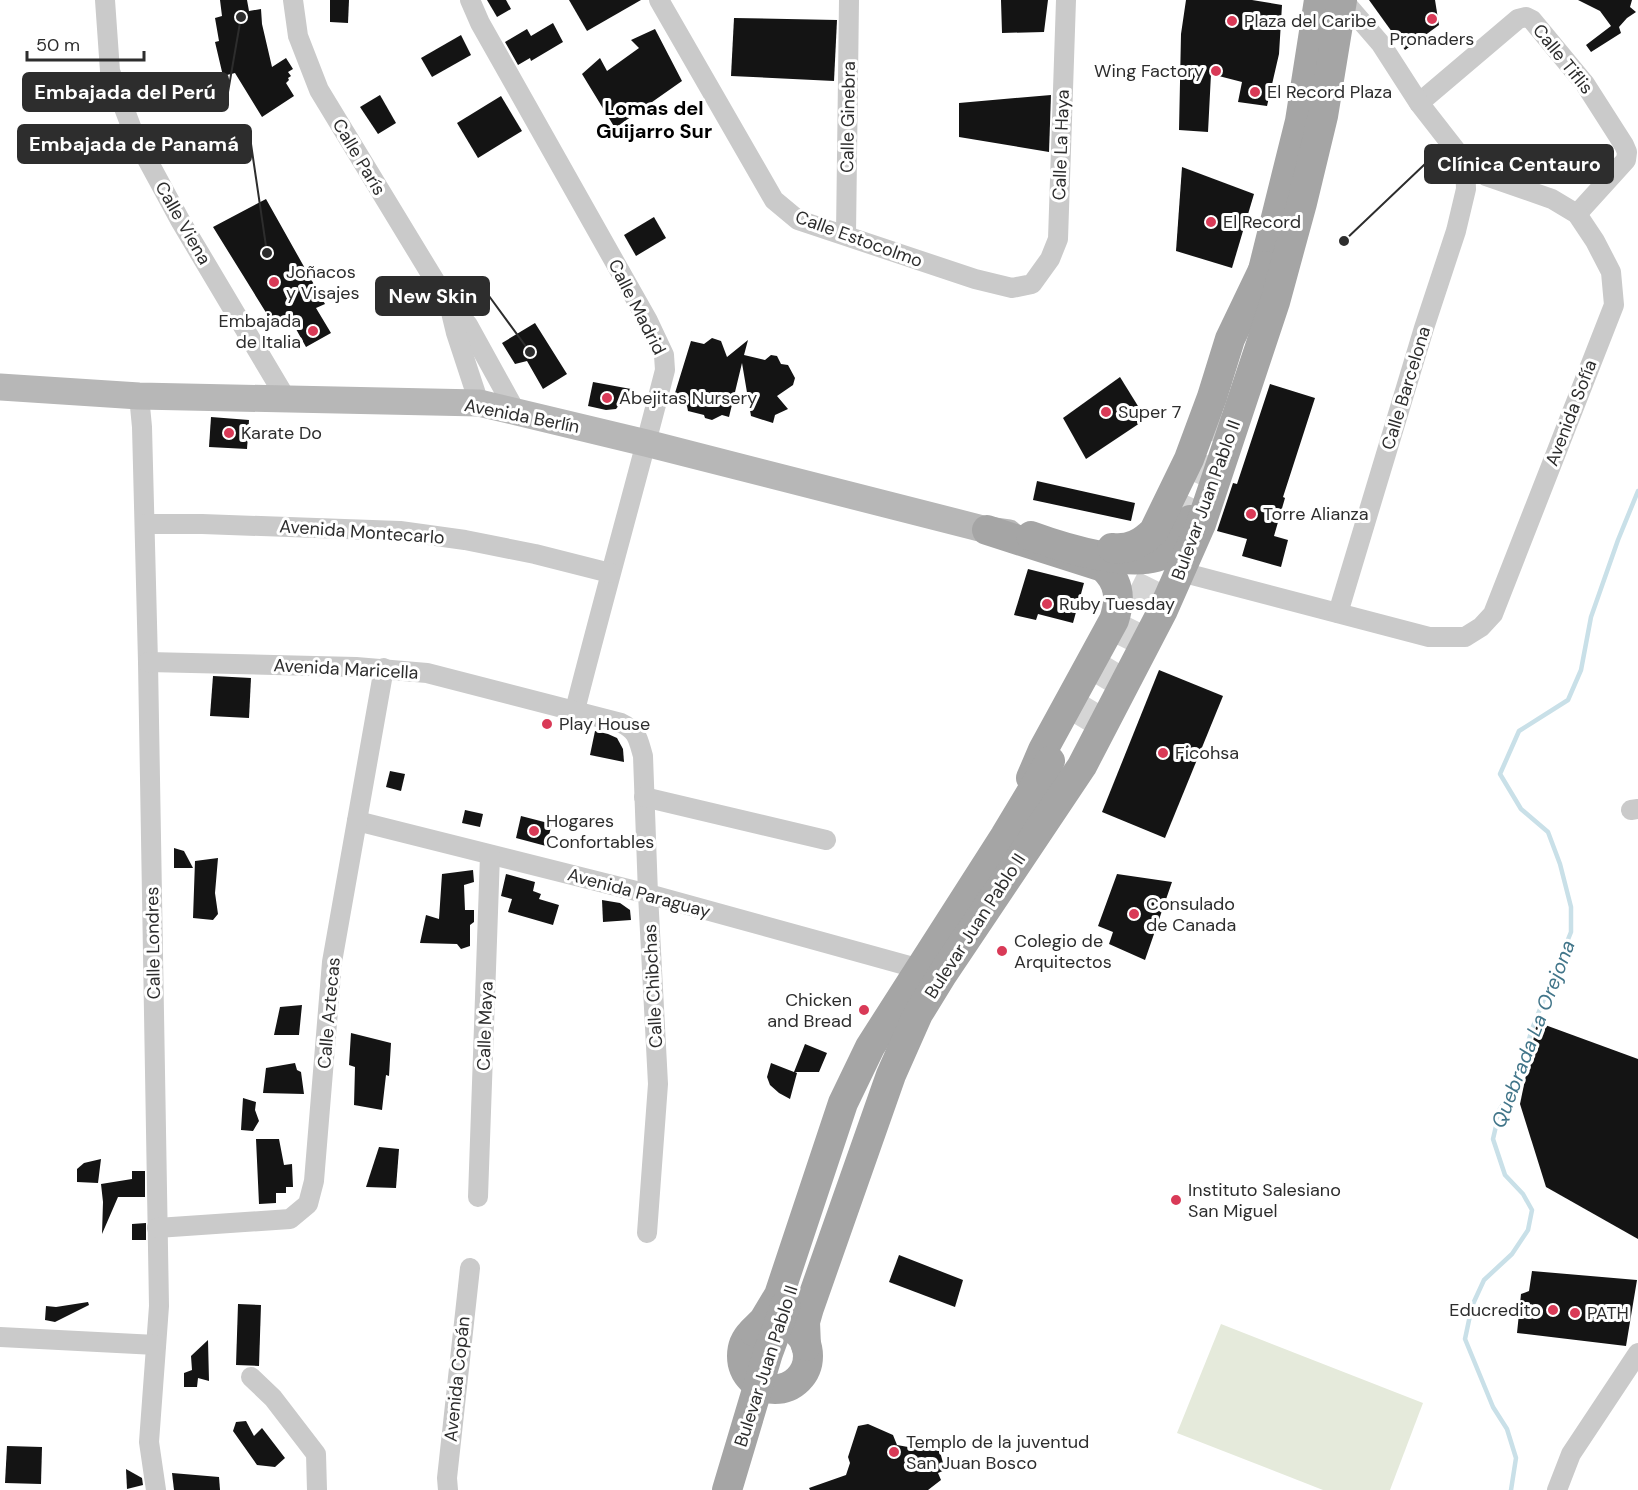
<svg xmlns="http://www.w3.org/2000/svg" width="1638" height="1490" font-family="'DM Sans',sans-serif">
  <rect width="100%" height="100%" fill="#fff"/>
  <path fill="#e5eadb" d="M1221,1324L1423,1403L1390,1490H1323L1177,1433Z"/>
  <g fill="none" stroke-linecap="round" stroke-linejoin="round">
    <path stroke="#c9e0e8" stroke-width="4.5" d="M1511,1490L1516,1458L1507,1429L1493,1407L1465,1339L1472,1306L1484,1280L1512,1254L1528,1230L1532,1210L1523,1194L1505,1175L1493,1139L1500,1109L1516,1084L1532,1029L1571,932V907L1560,864L1548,832L1521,809L1500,774L1519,731L1568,700L1581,670L1591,617L1618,540L1638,491"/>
  </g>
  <g fill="#141414">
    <path d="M220,0H247L249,11L261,9L262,24L272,67L286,58L293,69L288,72L291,76L288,78L289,80L286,83L294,96L262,117L235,73L223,76L215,42L219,41L215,18L222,16Z"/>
    <path d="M330,0H349L348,23L330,22Z"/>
    <path d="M487,0H506L511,9L497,17Z"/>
    <path d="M569,0H641L587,31Z"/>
    <path d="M1001,0H1048L1044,32L1002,33Z"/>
    <path d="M1186,0H1252L1282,5L1279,54L1267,106L1238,102L1242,82L1211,74L1208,132L1179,130L1181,34Z"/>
    <path d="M1369,0H1435L1439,25L1405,50Z"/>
    <path d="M1578,0H1632L1630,7L1636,12L1627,18L1619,27L1621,33L1591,52L1586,45L1611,26L1600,11Z"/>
    <path d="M734,18L837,20L834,81L731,76Z"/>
    <path d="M553,23L563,42L531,61L530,58L518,65L505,42L527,29L531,36Z"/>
    <path d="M655,29L682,81L615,128L582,74L600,58L607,71L639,48L631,40Z"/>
    <path d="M461,35L471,55L432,77L421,58Z"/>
    <path d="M380,95L396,123L378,134L360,107Z"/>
    <path d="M1051,95L1049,152L959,137V103Z"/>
    <path d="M501,96L522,131L478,158L457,123Z"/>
    <path d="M1182,167L1254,194L1232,268L1176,251Z"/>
    <path d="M266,199L325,304L316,308L331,333L306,347L291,320L275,327L213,227Z"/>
    <path d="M654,217L666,238L636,256L624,235Z"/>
    <path d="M535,323L567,374L543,389L527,361L515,364L502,343Z"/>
    <path d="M712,338L721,341L727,357L748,340L744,355L765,360L771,355L777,356L781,364L788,365L795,378L793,385L777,396L788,409L775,415L773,423L751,416L742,363L729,417L722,415L712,420L705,418L704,415L688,411L687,406L681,405L675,393L691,341L704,344Z"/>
    <path d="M1120,377L1146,419L1086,459L1063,418Z"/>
    <path d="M593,382L631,389L616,409L606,410L588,406Z"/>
    <path d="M1270,384L1315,398L1283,497L1285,498L1274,536L1288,540L1281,567L1242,556L1247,539L1217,531L1233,483L1237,484Z"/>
    <path d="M211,417L249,420L247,449L209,447Z"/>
    <path d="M1037,481L1135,503L1131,521L1033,500Z"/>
    <path d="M1028,569L1084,583L1073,623L1038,614L1036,620L1014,615Z"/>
    <path d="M1159,670L1223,696L1165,838L1102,812Z"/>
    <path d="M213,676L251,678L249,718L210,716Z"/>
    <path d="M595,731L608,734L617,738L623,749L624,762L590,755Z"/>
    <path d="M390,771L405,774L401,791L386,787Z"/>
    <path d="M465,810L483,814L480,827L462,823Z"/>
    <path d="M521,816L552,824L546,846L516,838Z"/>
    <path d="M174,848L184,851L193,868H174Z"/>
    <path d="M218,858L215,893L218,914L213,920L193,918L195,861Z"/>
    <path d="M473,870L474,882L464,885L465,910H474V922L470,925V946L461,949L457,944L420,943L426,915L439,919L442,874Z"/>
    <path d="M506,874L535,882L533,891L541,894L539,899L559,905L553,925L508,912L512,899L501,896Z"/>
    <path d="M1117,874L1172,882L1145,960L1109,944L1113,932L1098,926Z"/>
    <path d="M602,900L620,903L630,910L631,920L603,922Z"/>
    <path d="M302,1005L299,1035H274L280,1007Z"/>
    <path d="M1537,1022L1638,1059V1239L1546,1187L1520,1104Z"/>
    <path d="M351,1033L391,1043L389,1076L386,1075L382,1110L354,1105L355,1067L349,1065Z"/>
    <path d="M805,1044L827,1053L819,1072H795L797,1073L790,1099L779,1093L770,1085L767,1077L771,1063L794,1072Z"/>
    <path d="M295,1063L297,1070L301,1072L304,1094L263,1093L266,1068Z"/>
    <path d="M243,1098L256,1102L255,1110L259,1121L253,1131L241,1130Z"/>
    <path d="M256,1139H279L284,1165L292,1164L293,1187H286V1193H276V1203L259,1204Z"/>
    <path d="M379,1147L399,1149L396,1188L366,1187Z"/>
    <path d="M101,1159L98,1183L77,1182V1169L84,1163Z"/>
    <path d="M132,1171H145V1197H118L102,1234L103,1202L101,1184L132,1179Z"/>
    <path d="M146,1223V1240H132V1224Z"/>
    <path d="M899,1255L963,1280L955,1307L889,1282Z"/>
    <path d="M1532,1271L1637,1280L1626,1346L1517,1333L1521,1294L1529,1291Z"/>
    <path d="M88,1302L89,1305L55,1322L45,1320L46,1306L56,1307Z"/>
    <path d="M238,1304L261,1305L259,1366L236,1365Z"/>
    <path d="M208,1340L209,1381L198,1378L197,1387H184V1373L192,1370L191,1356Z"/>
    <path d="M246,1421L254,1436L262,1428L285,1458L275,1467L257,1465L233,1431L236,1422Z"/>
    <path d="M868,1424L893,1435L897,1445L908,1447L928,1437L937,1441L945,1470L938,1473L941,1480L928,1490H810L809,1488L846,1475L850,1463L848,1457L858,1426Z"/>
    <path d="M7,1446L42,1447L41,1484L5,1483Z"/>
    <path d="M126,1469L142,1478L143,1485L127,1489Z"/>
    <path d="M172,1473L219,1477L220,1490H174Z"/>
  </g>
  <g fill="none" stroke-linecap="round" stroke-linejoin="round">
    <path stroke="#d5d5d5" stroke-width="30" stroke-dasharray="30 15" stroke-linecap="butt" d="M1073,723L1112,658L1172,537L1205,464L1223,403"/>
    <g stroke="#cacaca" stroke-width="20">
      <path d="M105,0L110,71L135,137L181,222L287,400"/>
      <path d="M293,0L298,36L319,90L449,304L468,325L516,412"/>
      <path d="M470,0L480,23L648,321L664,355L665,370C636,483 604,596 575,710"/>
      <path d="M659,0L774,200L798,220L975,279L1012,288L1032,284L1050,259L1058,239L1066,0"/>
      <path d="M1419,103L1518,19L1526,17L1532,20L1585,84L1624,145L1627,152L1626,160L1577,214"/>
      <path d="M846,234L849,0"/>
      <path d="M449,304L456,333L479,403"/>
      <path d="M139,396L142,427L148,662L159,1306L149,1442L156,1490"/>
      <path d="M145,524H202L400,531L465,540L535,554L610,573"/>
      <path d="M1181,572L1429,637H1465L1481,627L1493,614L1614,305L1611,272L1595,241L1577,214L1552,199L1486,176L1465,162L1419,103L1381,44L1343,0"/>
      <path d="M1338,613L1424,328L1456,231L1466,189L1465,162"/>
      <path d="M148,662L356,667L427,673L621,723C638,731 638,739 643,756L648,894L658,1084L647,1233"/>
      <path d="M644,797L826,840"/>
      <path d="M1631,810L1638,809"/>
      <path d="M357,821L648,894L920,969"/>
      <path d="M478,1197L490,855"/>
      <path d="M157,1228L290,1219L308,1204L314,1181L332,962L384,668"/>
      <path d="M0,1337L156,1345"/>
      <path d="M251,1377L273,1398L316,1454L317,1490"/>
      <path d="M448,1490L447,1478L470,1268"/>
      <path d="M1557,1490L1571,1454L1638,1353"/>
    </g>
    <path stroke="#b7b7b7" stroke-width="27" d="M0,387L139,396L479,403L646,443L987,530L1009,533"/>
    <g stroke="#a5a5a5" stroke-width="30">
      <path d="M1263,270L1300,121L1319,0"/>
      <path d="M987,530L1103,567C1120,582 1121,599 1114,620L1043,750L1031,778"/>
      <path d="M1031,536C1061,547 1142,573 1168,551C1177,543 1185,531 1190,520"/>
      <path d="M1112,548C1130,550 1142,543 1154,531L1189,459L1212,397L1230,339L1265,266"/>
      <circle cx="775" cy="1356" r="33"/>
      <path d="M753,1331L764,1320L779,1295L843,1103L870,1047L1005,836L1050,761"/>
      <path d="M806,1346L805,1322L809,1308L891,1075L918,1014L942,975L1082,766L1163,610L1201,524L1275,302L1302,203L1323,116L1342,0"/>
      <path d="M727,1490L768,1353L786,1304"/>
    </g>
  </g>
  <g fill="#d93a57" stroke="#fff" stroke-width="2">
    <circle cx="1432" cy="19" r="6"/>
    <circle cx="1232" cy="21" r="6"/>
    <circle cx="1216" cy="71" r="6"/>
    <circle cx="1255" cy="92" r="6"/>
    <circle cx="1211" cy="222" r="6"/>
    <circle cx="274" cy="282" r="6"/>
    <circle cx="313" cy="331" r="6"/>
    <circle cx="607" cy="398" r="6"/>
    <circle cx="1106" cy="412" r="6"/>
    <circle cx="229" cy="433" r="6"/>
    <circle cx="1251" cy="514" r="6"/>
    <circle cx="1047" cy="604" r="6"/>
    <circle cx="547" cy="724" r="6"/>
    <circle cx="1163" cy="753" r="6"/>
    <circle cx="534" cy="831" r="6"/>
    <circle cx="1134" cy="914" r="6"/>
    <circle cx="1002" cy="951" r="6"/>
    <circle cx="864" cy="1010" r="6"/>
    <circle cx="1176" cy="1200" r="6"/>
    <circle cx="1553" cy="1310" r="6"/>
    <circle cx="1575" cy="1313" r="6"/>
    <circle cx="894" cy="1452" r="6"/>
  </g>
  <g text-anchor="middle" stroke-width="6" stroke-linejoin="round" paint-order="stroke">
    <g font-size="18" fill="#2d2d2d" stroke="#fff" text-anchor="start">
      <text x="1244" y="27">Plaza del Caribe</text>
      <text x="1432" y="45" text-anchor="middle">Pronaders</text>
      <text x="1204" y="77" text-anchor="end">Wing Factory</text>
      <text x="1267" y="98">El Record Plaza</text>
      <text x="1223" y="228">El Record</text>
      <text x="286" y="278">Joñacos<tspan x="286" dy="21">y Visajes</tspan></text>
      <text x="301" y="327" text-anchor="end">Embajada<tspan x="301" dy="21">de Italia</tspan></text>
      <text x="619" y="404">Abejitas Nursery</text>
      <text x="1118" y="418">Super 7</text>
      <text x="241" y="439">Karate Do</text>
      <text x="1263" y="520">Torre Alianza</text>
      <text x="1059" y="610">Ruby Tuesday</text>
      <text x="559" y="730">Play House</text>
      <text x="1175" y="759">Ficohsa</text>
      <text x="546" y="827">Hogares<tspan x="546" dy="21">Confortables</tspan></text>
      <text x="1146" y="910">Consulado<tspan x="1146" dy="21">de Canada</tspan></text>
      <text x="1014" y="947">Colegio de<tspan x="1014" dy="21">Arquitectos</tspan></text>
      <text x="852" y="1006" text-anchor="end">Chicken<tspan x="852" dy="21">and Bread</tspan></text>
      <text x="1188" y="1196">Instituto Salesiano<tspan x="1188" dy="21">San Miguel</tspan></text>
      <text x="1541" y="1316" text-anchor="end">Educredito</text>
      <text x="1587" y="1319">PATH</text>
      <text x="906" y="1448">Templo de la juventud<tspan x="906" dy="21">San Juan Bosco</tspan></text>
    </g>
    <g font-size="18" fill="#2d2d2d" stroke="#fff">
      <text transform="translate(1563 59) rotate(51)" y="6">Calle Tiflis</text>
      <text transform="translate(848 117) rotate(-89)" y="6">Calle Ginebra</text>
      <text transform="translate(1061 145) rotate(-88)" y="6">Calle La Haya</text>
      <text transform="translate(359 157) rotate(59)" y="6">Calle París</text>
      <text transform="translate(183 223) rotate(60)" y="6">Calle Viena</text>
      <text transform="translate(859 239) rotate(20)" y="6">Calle Estocolmo</text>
      <text transform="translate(637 307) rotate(63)" y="6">Calle Madrid</text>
      <text transform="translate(1406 388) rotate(-73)" y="6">Calle Barcelona</text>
      <text transform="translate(1571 413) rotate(-69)" y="6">Avenida Sofía</text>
      <text transform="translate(522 416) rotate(11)" y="6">Avenida Berlín</text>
      <text transform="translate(1206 500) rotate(-70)" y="6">Bulevar Juan Pablo II</text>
      <text transform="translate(362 532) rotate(4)" y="6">Avenida Montecarlo</text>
      <text transform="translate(346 669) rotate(3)" y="6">Avenida Maricella</text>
      <text transform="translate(639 893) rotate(15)" y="6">Avenida Paraguay</text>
      <text transform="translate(975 926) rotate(-57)" y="6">Bulevar Juan Pablo II</text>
      <text transform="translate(153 943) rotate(-91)" y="6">Calle Londres</text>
      <text transform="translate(653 986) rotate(-93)" y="6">Calle Chibchas</text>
      <text transform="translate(329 1013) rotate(-85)" y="6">Calle Aztecas</text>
      <text transform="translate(485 1026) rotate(-88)" y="6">Calle Maya</text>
      <text transform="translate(766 1366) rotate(-72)" y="6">Bulevar Juan Pablo II</text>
      <text transform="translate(457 1379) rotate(-84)" y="6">Avenida Copán</text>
    </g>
    <g font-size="20" font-weight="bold" fill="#000" stroke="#fff">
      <text x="654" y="115">Lomas del<tspan x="654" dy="23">Guijarro Sur</tspan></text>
    </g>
    <g font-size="20" font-style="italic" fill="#417589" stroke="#fff">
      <text transform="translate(1533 1034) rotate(-69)" y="7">Quebrada La Orejona</text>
    </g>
  </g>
  <path fill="none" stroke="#2d2d2d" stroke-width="2" d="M241 17L228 92M267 253L251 144M1344 241L1425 164M530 352L489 296"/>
  <g fill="#2d2d2d" stroke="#fff" stroke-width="2">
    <circle cx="241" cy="17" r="6"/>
    <circle cx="267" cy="253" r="6"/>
    <circle cx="1344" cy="241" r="6"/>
    <circle cx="530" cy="352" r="6"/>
  </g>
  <g fill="#2d2d2d" stroke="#2d2d2d" stroke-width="2">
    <rect x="23" y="73" width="205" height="38" rx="6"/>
    <rect x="18" y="125" width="233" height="38" rx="6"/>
    <rect x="1425" y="145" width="188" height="38" rx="6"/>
    <rect x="376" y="277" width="113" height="38" rx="6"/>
  </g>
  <g font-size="20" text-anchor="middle" font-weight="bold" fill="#fff">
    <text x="125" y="99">Embajada del Perú</text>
    <text x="134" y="151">Embajada de Panamá</text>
    <text x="1519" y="171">Clínica Centauro</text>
    <text x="433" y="303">New Skin</text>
  </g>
  <path d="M27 51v9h117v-9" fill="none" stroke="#2d2d2d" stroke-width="3"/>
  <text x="36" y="51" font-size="18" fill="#2d2d2d" stroke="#ffffff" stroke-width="4.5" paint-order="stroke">50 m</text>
</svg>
